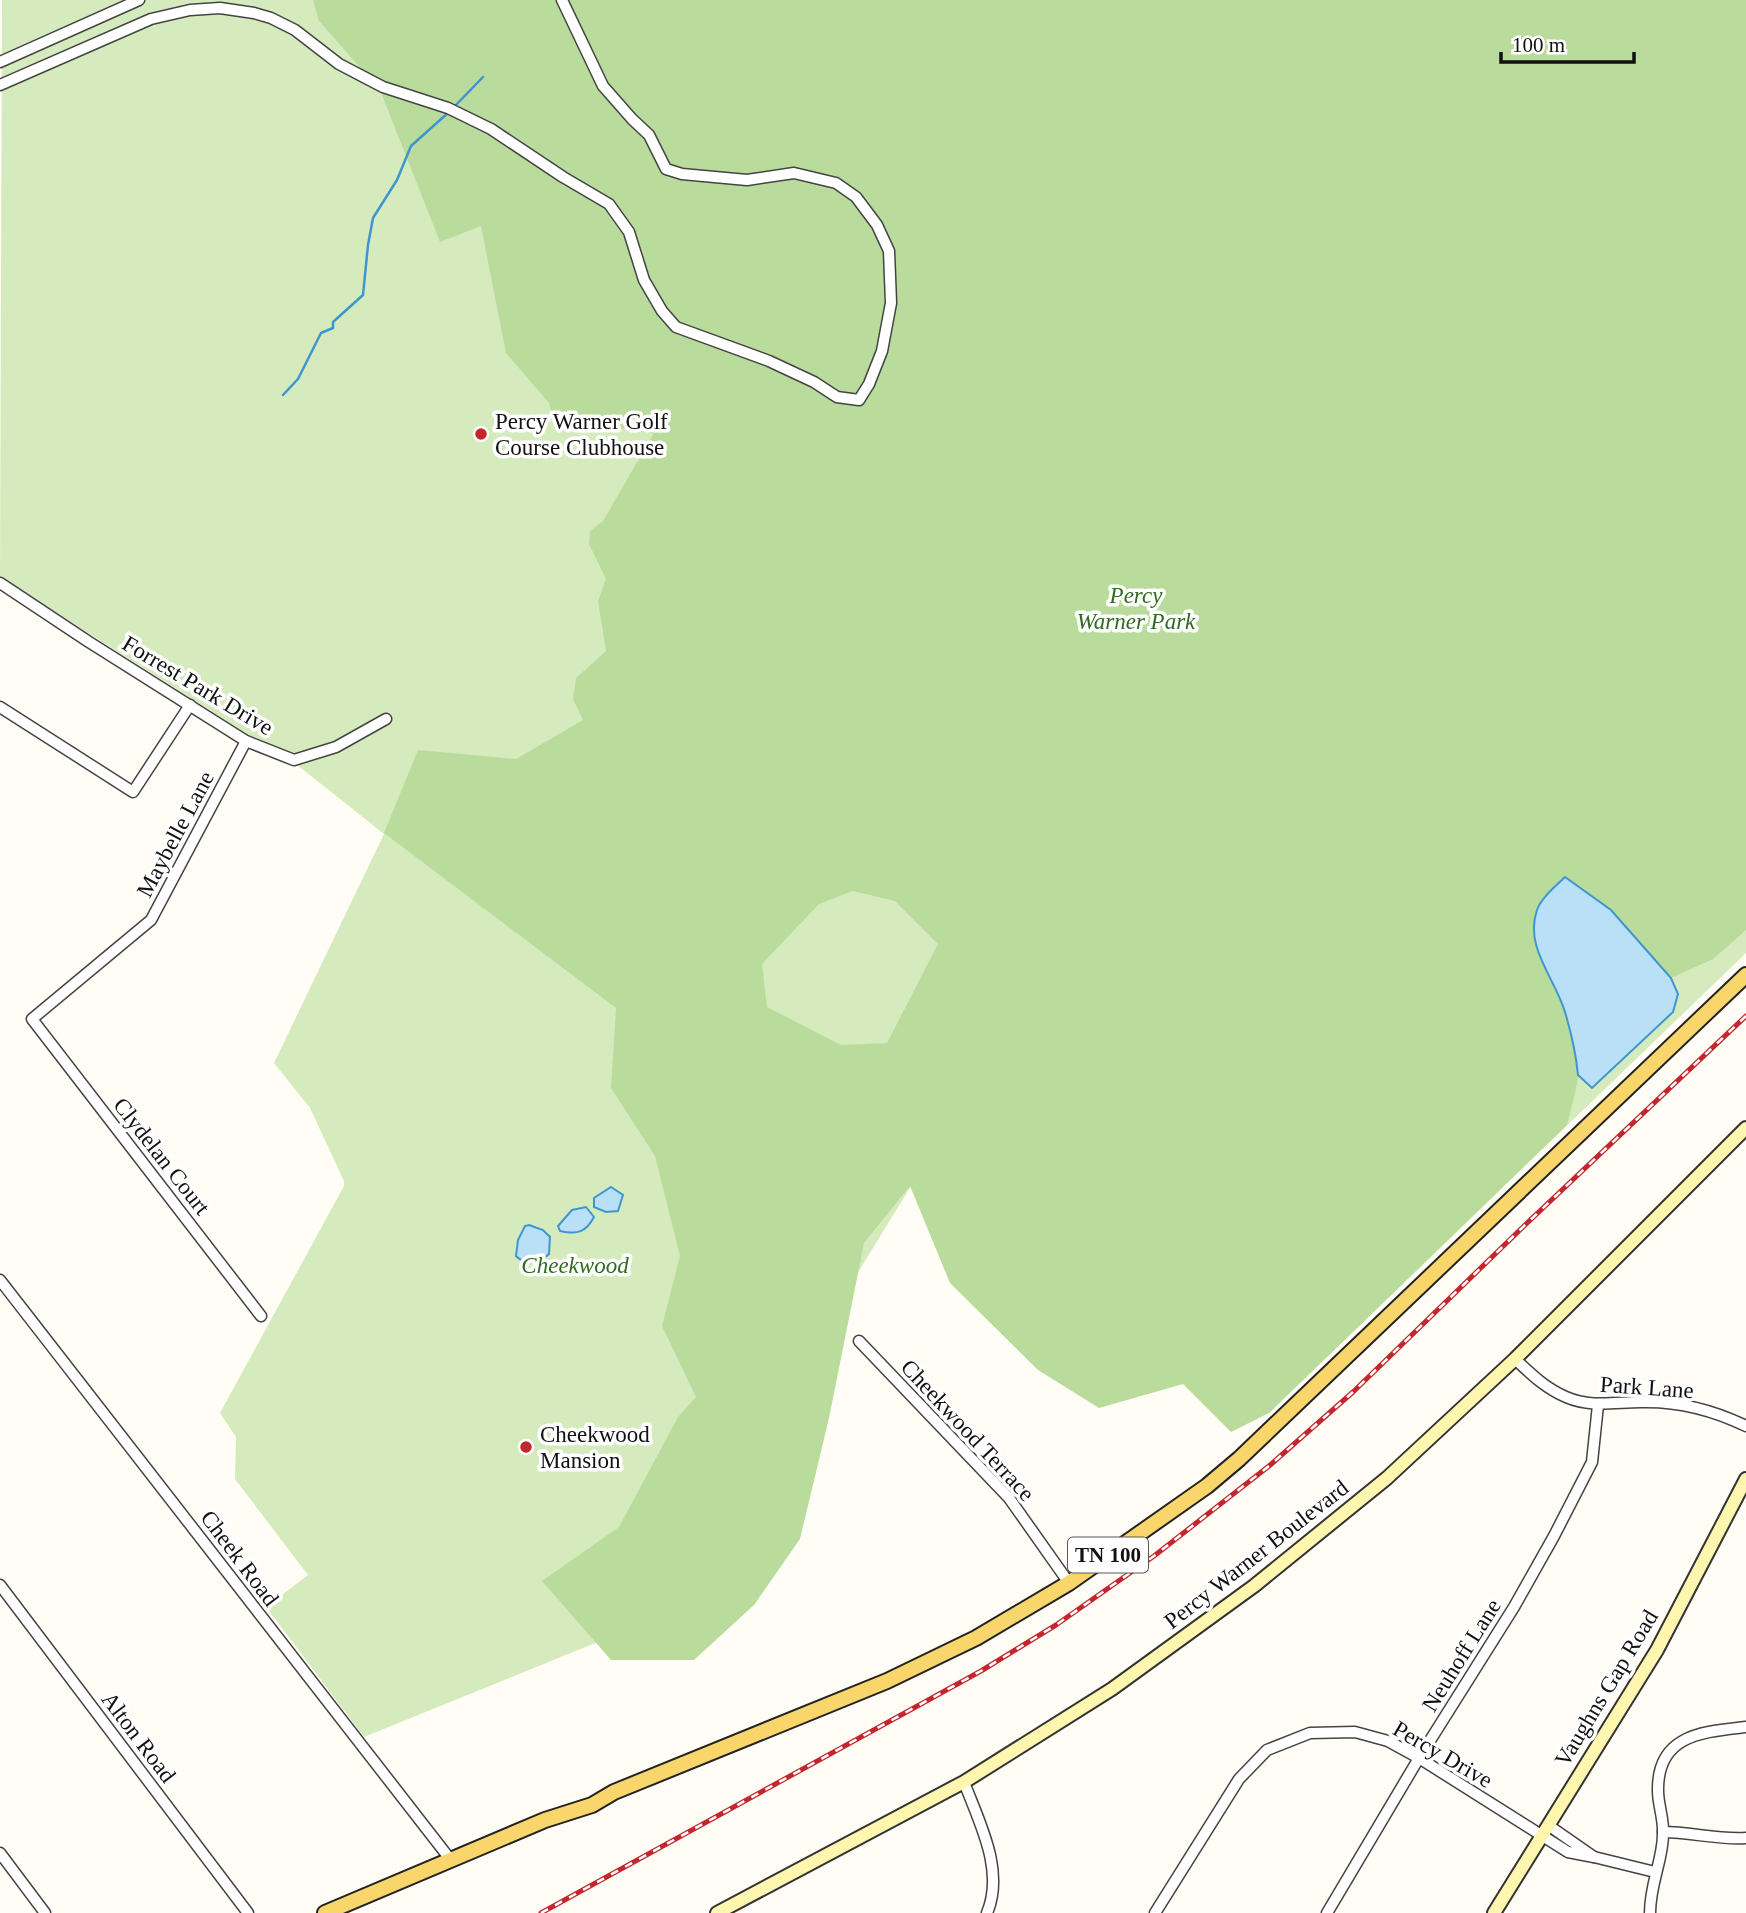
<svg xmlns="http://www.w3.org/2000/svg" width="1746" height="1913" font-family="'Times New Roman',serif">
  <rect width="100%" height="100%" fill="#fffdf5"/>
  <path fill="#d5ebbd" d="M2,0H1746V953L1269,1413L911,1186L642,1624L364,1737L266,1607L308,1575L235,1479L236,1437L220,1413L344,1186V1181L310,1108L274,1063L384,834L277,749L262,743L0,577Z"/>
  <path fill="#b9dc9c" fill-rule="evenodd" d="M313,0H1746V930L1713,959L1671,978L1611,910L1564,877L1537,951C1554,986 1581,1036 1578,1076C1576,1092 1571,1109 1567,1125L1269,1413L1231,1432L1183,1384L1099,1408L1038,1370L950,1283L910,1186L864,1243L829,1418L800,1539L754,1605L694,1660H611L542,1581L619,1527L678,1417L696,1397L662,1326L680,1256L655,1156L611,1088L616,1008L384,833L418,750L516,759L583,720L573,699L576,678L606,651L598,601L606,579L589,544L590,531L603,521L654,433L553,419L549,403L506,353L481,226L440,242L380,90L319,21ZM853,891L895,901L938,944L887,1043L841,1045L767,1007L762,964L819,904Z"/>
  <g fill="#b9e0f7" stroke="#3f96cf" stroke-width="2">
    <path d="M1565,877L1611,910L1671,978L1678,994L1673,1012L1592,1088L1578,1075C1576,1054 1571,1032 1565,1012C1555,978 1524,947 1537,910C1541,898 1556,886 1565,877Z"/>
    <path d="M611,1187L623,1195L618,1211L606,1212L594,1207V1198Z"/>
    <path d="M586,1207L594,1217C586,1232 578,1235 560,1231L558,1226L572,1210Z"/>
    <path d="M529,1225L543,1230L550,1237L549,1254C541,1262 524,1265 516,1256L518,1240L525,1226Z"/>
  </g>
  <g fill="none" stroke-linecap="round" stroke-linejoin="round">
    <g stroke="#3f96cf" stroke-width="2.5">
      <path d="M454,107L483,77"/>
      <path d="M283,395L298,379L321,333L333,328V322L363,295L368,245L373,218L397,180L411,146L449,112"/>
    </g>
    <g stroke="#444" stroke-width="13">
      <g id="street">
        <path d="M0,62L139,0"/>
        <path d="M0,85L151,19L190,10L220,8L254,13L271,18L295,30L339,64L383,87L448,108L491,129L563,177L609,204L629,232L644,280L662,311L676,327L769,361L814,382L837,397L859,400L869,384L882,351L891,303L889,251L877,225L856,197L836,183L794,173L747,180L682,174L666,169L649,135L632,119L603,86L562,0"/>
        <path d="M0,583L89,642L246,741L294,760L336,747L386,719"/>
        <path d="M0,707L133,792L190,705"/>
        <path d="M246,741L151,920L32,1019L261,1316"/>
        <path d="M0,1280L450,1859"/>
        <path d="M859,1341L1009,1498L1069,1583"/>
        <path d="M1515,1359C1531,1374 1545,1388 1566,1397C1591,1408 1616,1402 1641,1402C1678,1401 1713,1410 1746,1426"/>
        <path d="M0,1585L248,1913"/>
        <path d="M964,1782C979,1822 1005,1870 987,1913"/>
        <path d="M1663,1832C1691,1832 1718,1840 1746,1838"/>
        <path d="M0,1853L45,1913"/>
        <path d="M1594,1857L1655,1872"/>
        <path d="M1155,1913L1239,1779L1267,1750L1310,1733L1355,1732L1388,1741L1419,1758L1568,1852L1594,1857L1548,1825"/>
        <path d="M1327,1913L1419,1758L1514,1607L1554,1536L1592,1462L1598,1405"/>
        <path d="M1650,1913C1650,1883 1663,1860 1663,1834C1664,1819 1658,1805 1658,1791C1657,1734 1703,1732 1746,1727"/>
      </g>
    </g>
    <g stroke="#333" stroke-width="16">
      <g id="secondary">
        <path d="M717,1913L964,1782L1112,1689L1254,1586L1387,1478L1515,1359L1746,1128"/>
        <path d="M1494,1913L1657,1650L1746,1479"/>
      </g>
    </g>
    <g stroke="#222" stroke-width="18">
      <path id="primary" d="M325,1913L545,1820L592,1805L614,1792L887,1681L976,1638L1069,1583L1207,1486L1239,1459L1746,975"/>
    </g>
    <use href="#street" stroke="#fff" stroke-width="10"/>
    <use href="#secondary" stroke="#fff6b0" stroke-width="12"/>
    <use href="#primary" stroke="#f9d66b" stroke-width="14"/>
    <g stroke="#c4262e" stroke-width="5">
      <path id="rail" d="M541,1913L981,1671L1056,1625L1154,1556L1269,1466L1353,1392L1525,1225L1746,1016"/>
    </g>
    <use href="#rail" stroke="#fff" stroke-width="2.5" stroke-dasharray="8" stroke-linecap="butt"/>
  </g>
  <g fill="#c4262e" stroke="#fff" stroke-width="2.5">
    <circle cx="481" cy="434" r="7"/>
    <circle cx="526" cy="1447" r="7"/>
  </g>
  <g text-anchor="middle" stroke-width="7" stroke-linejoin="round" paint-order="stroke">
    <rect fill="#fff" stroke="#585858" stroke-width="2" x="1068" y="1537.5" width="80" height="35" rx="5"/>
    <g font-size="21" font-weight="bold" fill="#111">
      <text x="1108" y="1562">TN 100</text>
    </g>
    <g font-size="23" fill="#111" stroke="#fff" text-anchor="start">
      <text x="495" y="429">Percy Warner Golf<tspan x="495" dy="26">Course Clubhouse</tspan></text>
      <text x="540" y="1442">Cheekwood<tspan x="540" dy="26">Mansion</tspan></text>
    </g>
    <g font-size="23" font-style="italic" fill="#2f6b1f" stroke="#fff">
      <text x="1136" y="603">Percy<tspan x="1136" dy="26">Warner Park</tspan></text>
      <text x="575" y="1273">Cheekwood</text>
    </g>
    <g font-size="23" fill="#111" stroke="#fff">
      <text transform="translate(198 685) rotate(31)" y="8">Forrest Park Drive</text>
      <text transform="translate(175 834) rotate(-62)" y="8">Maybelle Lane</text>
      <text transform="translate(162 1156) rotate(52)" y="8">Clydelan Court</text>
      <text transform="translate(1647 1387) rotate(4)" y="8">Park Lane</text>
      <text transform="translate(968 1430) rotate(47)" y="8">Cheekwood Terrace</text>
      <text transform="translate(1256 1554) rotate(-38)" y="8">Percy Warner Boulevard</text>
      <text transform="translate(240 1558) rotate(53)" y="8">Cheek Road</text>
      <text transform="translate(1461 1655) rotate(-58)" y="8">Neuhoff Lane</text>
      <text transform="translate(1606 1688) rotate(-59)" y="8">Vaughns Gap Road</text>
      <text transform="translate(139 1737) rotate(53)" y="8">Alton Road</text>
      <text transform="translate(1443 1754) rotate(30)" y="8">Percy Drive</text>
    </g>
  </g>
  <path d="M1501 52v10h133v-10" fill="none" stroke="#111111" stroke-width="3.5"/>
  <text x="1512" y="52" font-size="21" fill="#111111" stroke="#ffffff" stroke-width="5" paint-order="stroke">100 m</text>
</svg>
